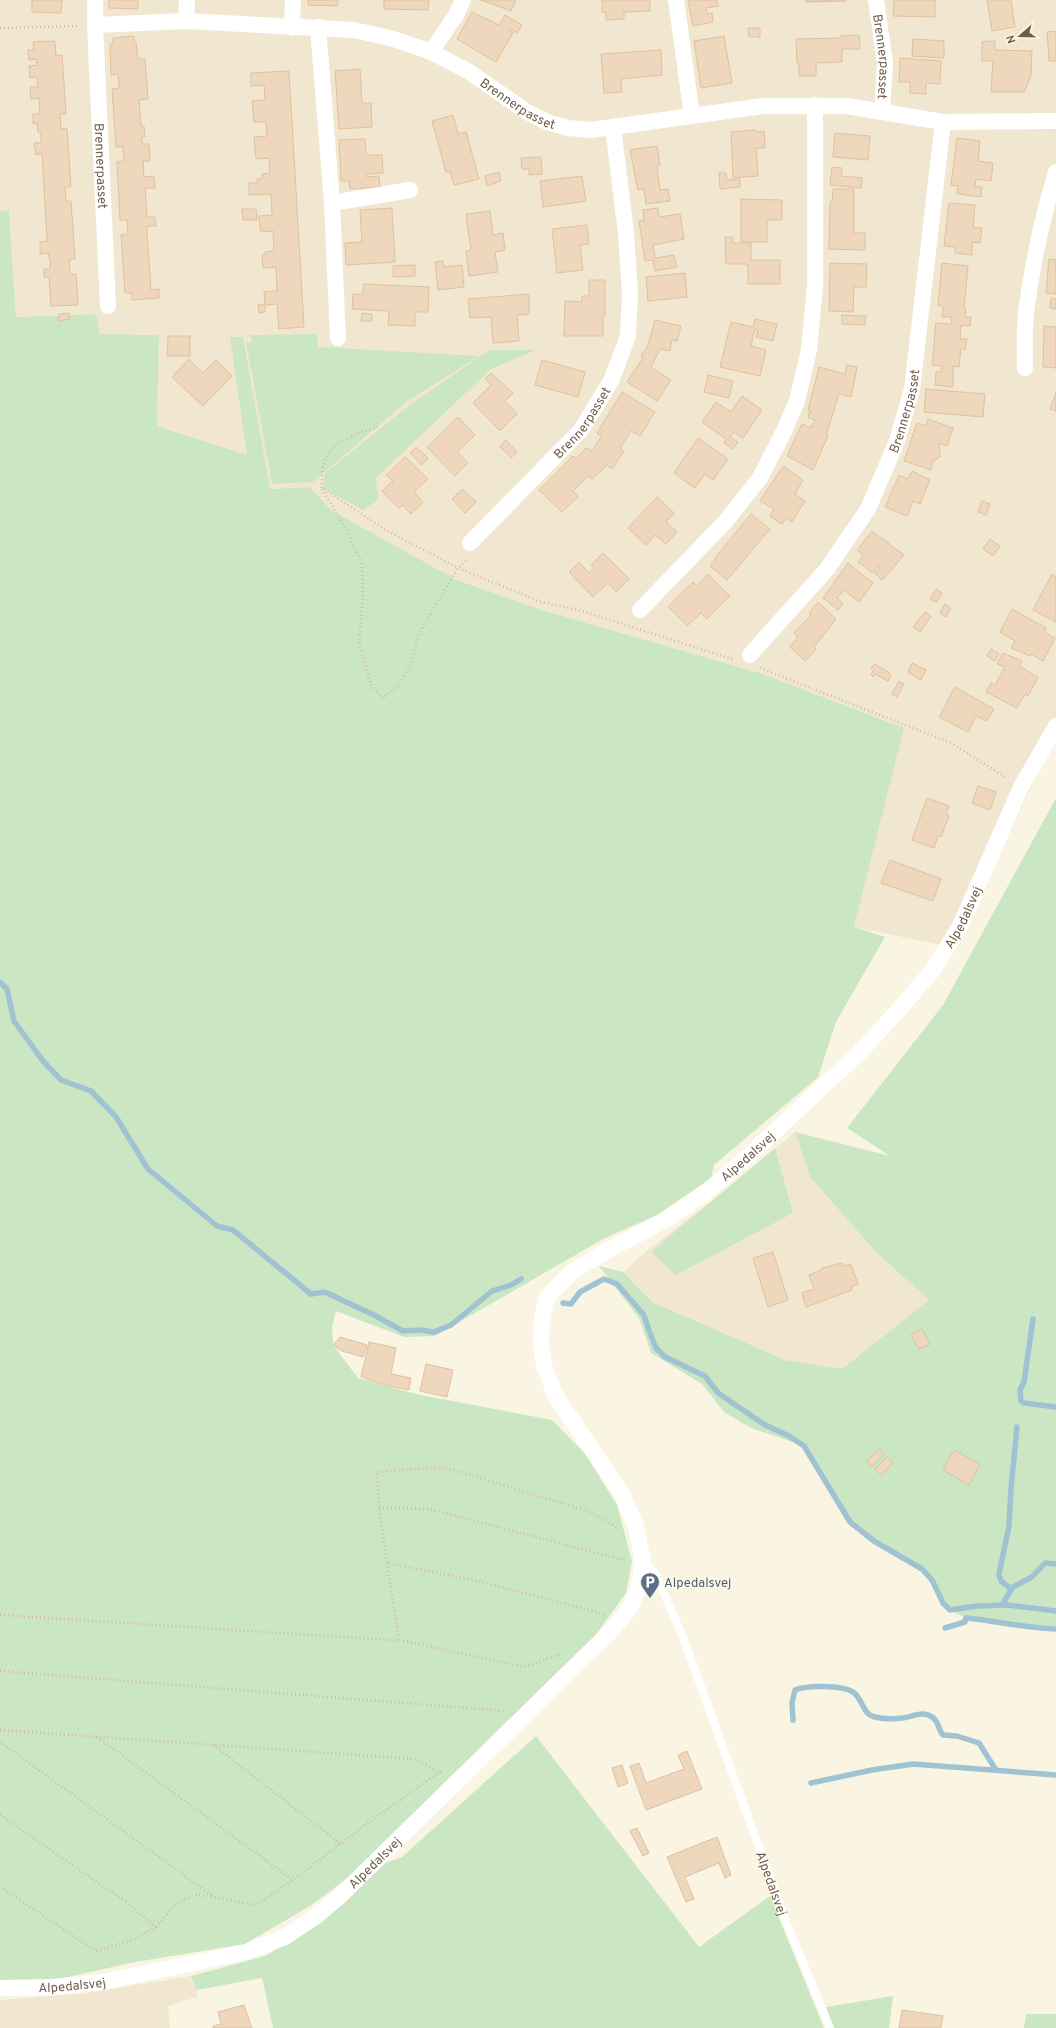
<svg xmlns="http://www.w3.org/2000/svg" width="1056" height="2028" font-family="Overpass,sans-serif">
  <rect width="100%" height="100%" fill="#faf5e2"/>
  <g fill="#f1e7d1">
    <path d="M0,0H1056V740L1047,754L955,948L854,927L904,728L763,674L545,611L457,580L331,510L310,487L270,489L247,455L157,426L159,335L100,334L95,314L16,317L9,210L0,211Z"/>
    <path d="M795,1132L810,1177L877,1253L929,1300L842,1369L785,1360L701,1324L652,1302L623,1272L649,1249L722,1193Z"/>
    <path d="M191,1976L197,1990V1997L168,2006L170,2028H0V2000L87,1993Z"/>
  </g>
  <g fill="#cbe6c2">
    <path d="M9,210L16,317L96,314L100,334L159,335L157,426L247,455L230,337H243L270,489L310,487L331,510L457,580L545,611L763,674L904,728L854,927L885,937L836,1022L818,1077L714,1165L711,1178L657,1215L605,1238L435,1336L404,1337L336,1311L332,1327L333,1345L358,1378L416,1394L552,1420L586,1455L617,1505L632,1561L626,1593L592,1640L354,1873L310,1906L245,1944L135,1962L59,1979L22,1983L0,1980V211Z"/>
    <path d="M317,334L318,347L479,356L406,402L313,482L272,484L246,342L252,343L250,335Z"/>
    <path d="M489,350H536L491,369L376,478L378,500L363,510L323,488L325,473L411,404Z"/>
    <path d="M1056,798V1629H1038L1009,1625L991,1620L966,1618L950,1610L943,1603L932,1580L922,1569L874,1541L850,1522L804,1446L751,1428L724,1412L702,1384L651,1353L639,1318L599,1266L623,1272L652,1302L785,1360L842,1369L929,1300L877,1253L810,1177L795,1132L890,1156L847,1128L943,1005Z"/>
    <path d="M775,1148L793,1213L676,1275L651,1252Z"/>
    <path d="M536,1736L699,1947L770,1896L824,2028H273L262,1978L197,1990L191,1976L265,1956L313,1928L383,1864L402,1857Z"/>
    <path d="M893,1996L889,2028H830L821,2008Z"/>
    <path d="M1026,2014H1056V2028H1024Z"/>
  </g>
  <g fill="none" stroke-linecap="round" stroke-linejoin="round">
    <g stroke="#9fc3d3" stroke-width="5.5">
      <path d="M0,982L7,989L14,1021L43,1061L61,1080L91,1091L116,1117L148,1169L217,1226L233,1230L311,1294L325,1292L374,1315L403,1331L420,1330L434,1332L451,1325L492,1291L511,1285L521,1279"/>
      <path d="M563,1303L571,1304L580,1292L604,1279L617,1284L644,1315L648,1328L656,1348L665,1357L705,1376L718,1393L765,1425L789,1436L804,1446L850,1522L874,1541L922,1569L932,1580L943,1603L950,1610L977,1606L1007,1605L1056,1611"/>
      <path d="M1033,1319L1024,1382L1020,1390L1021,1401L1024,1403L1056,1407"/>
      <path d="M1011,1589L1001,1581L999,1574L1009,1526L1011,1488L1017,1427"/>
      <path d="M1002,1605L1013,1587L1032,1577L1045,1563L1056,1564"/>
      <path d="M945,1628L965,1622L966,1618C997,1621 1025,1628 1056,1629"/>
      <path d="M793,1720L792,1703L795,1690C807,1685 842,1685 853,1692C863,1699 862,1714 875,1717C883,1719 895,1719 903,1718C912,1717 923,1710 932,1717C939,1721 938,1730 943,1735L957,1736L979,1743L996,1770"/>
      <path d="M811,1783L872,1770L913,1764L1056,1775"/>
    </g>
  </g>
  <g fill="#eed7bc" stroke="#dfc19d">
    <path d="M32,0H62L61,13L32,12Z"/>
    <path d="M109,0H138V9L109,8Z"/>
    <path d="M308,0H338L337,6L308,5Z"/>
    <path d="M384,0H429L428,10L384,9Z"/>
    <path d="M481,0H516L511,11Z"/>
    <path d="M602,0H650V11L624,12V19L606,20V12H602Z"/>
    <path d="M688,0H717L718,6L706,8L707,14L712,13L713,22L693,26Z"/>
    <path d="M806,0H846V1L806,2Z"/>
    <path d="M894,0H935V17L893,16Z"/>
    <path d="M987,0H1011L1015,27L992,31Z"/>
    <path d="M472,12L499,25L505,15L522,25L517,33L510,29L509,31L513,33L496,62L457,39Z"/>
    <path d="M748,28H760V37H749Z"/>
    <path d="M1056,31V61H1049L1047,32Z"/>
    <path d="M859,35L860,49H842V62L816,63V76H799V63H797L796,39L840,38V36Z"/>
    <path d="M134,36V42H136L138,59H145L148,99L139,100L141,126H144L145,137H142V144H149L150,161H143L144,177L154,176L155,188H145L147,217H155L156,226H147V233L151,290L159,289V298L132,300V293H125L121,235L128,234L127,220H120L117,162L124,161L123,147H116L112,89L119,88L118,74L111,75L110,44H113V38Z"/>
    <path d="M724,36L732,83L701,88L694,41Z"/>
    <path d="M913,39L944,41V58L912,56Z"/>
    <path d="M55,41L56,56L62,55L66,114H60L61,129L67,128L71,187H65L66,201H71L75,259L69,260L70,274H76L78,305L51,306L49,277H44V269H50V261L48,253L40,254V242L47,241L42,153L36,155L34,143H41V132H38L37,123L33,124V114H40L39,98L31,99L30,87H38L37,77L30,78L29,66L37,65L36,59L29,60L28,50H34L33,42Z"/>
    <path d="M987,41H995V50L1032,51L1031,76L1024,92H991L993,61H982V42Z"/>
    <path d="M661,50L662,75L621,79L622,92L604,93L601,54Z"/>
    <path d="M900,58L941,61L940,84L926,83V94L910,93V82H899Z"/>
    <path d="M360,69L362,103H371L372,127L339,129L335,71Z"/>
    <path d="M289,71L304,327L279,329L277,304L265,305V312L259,313L258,305L265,304L264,292L277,291L276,267L263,268L262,255H265V252L274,251L273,231L261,232L259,219V216L272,215L271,194L249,195V183H257V179H262V174L270,173L269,158L256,159L254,137L267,136L266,122H254L252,101L265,100L264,85L251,86V73Z"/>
    <path d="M453,115L458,134L466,132L479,179L454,185L450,171L446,172L432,121Z"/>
    <path d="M755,130L756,132L764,131L765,148H756L758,176L733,178L731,132Z"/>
    <path d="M835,133L870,136L868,160L833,157Z"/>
    <path d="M957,138L980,141L978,161L993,163L991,181L976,179L975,186L982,187L981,197L957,194L958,186L951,185Z"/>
    <path d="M365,139L366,155H382L383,173L367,174V177L379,176L380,187L350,189L349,181H341L339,140Z"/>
    <path d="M657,146L660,165H657L660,190L668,189L670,201L646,204L644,189L638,190L630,150Z"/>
    <path d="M541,157L542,174L529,175V169H522L521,158Z"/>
    <path d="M832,167L842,168L841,176L862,178L861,188L830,185Z"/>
    <path d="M499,172L501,181L487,186L485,176Z"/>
    <path d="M719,173H726L727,180L740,179V187L720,189Z"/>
    <path d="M582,176L586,201L543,207L540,181Z"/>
    <path d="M833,189H854V233H865V250L829,249L830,202H832Z"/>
    <path d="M741,199L782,200V220H767V242H741Z"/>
    <path d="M949,203L975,205L973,227L982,228L980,243L972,242V255L955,253V247L944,246Z"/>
    <path d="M392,208L395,262L346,265L345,243L362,242L360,210Z"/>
    <path d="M658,208L659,217L680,214L684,239L653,245L655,258L674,255L677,267L655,271L653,260L645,261L639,221L644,220L643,210Z"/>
    <path d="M242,209H256L257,220H243Z"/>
    <path d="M490,211L493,235L503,233L505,250L495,252L498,272L469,276L466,251L471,250L466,214Z"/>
    <path d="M587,225L589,244L580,245L583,270L557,273L552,229Z"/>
    <path d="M725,237H733V243H751V260H780V284H748V264H726Z"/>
    <path d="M1049,259L1056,260V294L1046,293Z"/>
    <path d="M443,261L444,267L462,265L464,287L438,290L435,262Z"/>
    <path d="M830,263L867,264L866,287H854L853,312L829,311Z"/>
    <path d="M942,263L968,266L964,308L966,310L965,317H971L970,326L961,325L960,339H967L965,350L961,349L959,367L953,366V387L935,385L936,372H941L942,366L932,365L936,323L951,324L952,317H942L943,306L938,305Z"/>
    <path d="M415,265V276L393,277V266Z"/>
    <path d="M685,273L687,297L648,301L646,277Z"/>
    <path d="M589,280H605V316H603V336H564L565,301L582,302V296H589Z"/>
    <path d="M364,284L429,287L428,312H415V326L388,325L389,311L352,309L353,294H363Z"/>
    <path d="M529,294V314L517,315L519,341L493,343L491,317L470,318L468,299Z"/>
    <path d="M1051,298L1056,299V309L1050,308Z"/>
    <path d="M69,313V319L59,321V314Z"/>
    <path d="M362,313L372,314V321H361Z"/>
    <path d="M842,315L866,316L865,325L842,324Z"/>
    <path d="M755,319L777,324L773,341L756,337L758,330L755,329L751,346L766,350L760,376L720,367L731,322L753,327Z"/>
    <path d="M655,320L681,326L677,341L672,340L670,351L660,349L651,367L671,380L657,401L627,382L641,361L643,357L641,356L648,345Z"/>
    <path d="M1044,326L1056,327V368L1043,367Z"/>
    <path d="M168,336H190V356H167Z"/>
    <path d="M189,359L203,373L216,360L232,376L203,406L172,377Z"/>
    <path d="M542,360L585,372L578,397L535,385Z"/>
    <path d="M847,365L857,367L851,397L839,394L826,435L828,436L813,470L787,456L802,424L811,428L815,420L808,418L810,410H808L819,367L845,374Z"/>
    <path d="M491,373L513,393L505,401L517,414L500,431L473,403L491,385L485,379Z"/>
    <path d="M708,375L733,381L729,398L704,392Z"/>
    <path d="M926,389L985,394L983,417L924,412Z"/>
    <path d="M622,392L655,412L640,436L631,431L620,448L624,451L612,469L607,465L592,479L588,476L573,491L578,497L562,512L539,490L573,456L576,458L586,448L592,451L601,437L597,433Z"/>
    <path d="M1056,392V411L1050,409Z"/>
    <path d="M742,396L762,410L743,438L734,432L730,437L738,442L733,449L724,443L726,439L702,422L716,402L731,412Z"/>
    <path d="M458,417L475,435L457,452L468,463L455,476L427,447Z"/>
    <path d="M928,419L953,428L947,446L939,443L940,457L933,461L931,470L904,461L917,423L926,426Z"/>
    <path d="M698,438L728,459L713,480L705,474L695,488L674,473Z"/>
    <path d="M506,440L517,452L511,458L500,447Z"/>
    <path d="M416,447L428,458L422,465L410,453Z"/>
    <path d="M405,457L428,479L414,492L423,502L411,514L402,505L399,508L382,491L393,481L386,475Z"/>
    <path d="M783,466L803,480L795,494L805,501L792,522L786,518L782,524L770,516L774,509L760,501Z"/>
    <path d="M912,471L930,480L920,504L913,501L907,516L885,507L899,475L908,479Z"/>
    <path d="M462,489L476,502L465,513L452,499Z"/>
    <path d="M657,497L674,513L666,522L677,532L666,544L655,535L646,545L628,528Z"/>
    <path d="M982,501L990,504L986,515L978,512Z"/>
    <path d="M751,514L770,529L727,580L710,566L716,559L715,558Z"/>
    <path d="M872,531L904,555L882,580L875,574L880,567L878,566L873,573L858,562L863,555L857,550Z"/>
    <path d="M990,539L1000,546L993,556L983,549Z"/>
    <path d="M603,553L629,579L616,592L608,583L593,597L569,572L579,562L589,573L594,568L591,565Z"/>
    <path d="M848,563L873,583L859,602L844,590L837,598L843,603L838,610L823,598Z"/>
    <path d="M708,574L730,596L707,619L701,613L687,626L668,607L693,582L697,586Z"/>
    <path d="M1052,574L1056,577V622L1033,610Z"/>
    <path d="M936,589L942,593L937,602L930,599Z"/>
    <path d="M818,602L836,619L814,647L816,649L805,661L790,647L798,637L794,633L811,615L809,613Z"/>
    <path d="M945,604L951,608L946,617L940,613Z"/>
    <path d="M1012,609L1046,628L1044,632L1055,638L1043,661L1031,654L1030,656L1011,648L1015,641L1000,632Z"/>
    <path d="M925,612L931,616L920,632L913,627Z"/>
    <path d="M991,649L999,654L995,661L987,656Z"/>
    <path d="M1003,653L1022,661L1019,666L1038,677L1028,696L1025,694L1017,708L986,692L991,683L995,685L1005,667L997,664Z"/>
    <path d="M912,663L926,670L921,680L908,672Z"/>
    <path d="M874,664L890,673L891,675L888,681L875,674L873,677L871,675L873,671L871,669Z"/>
    <path d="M899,681L904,684L897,697L892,694Z"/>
    <path d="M955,687L994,709L987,721L976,716L968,732L939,717Z"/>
    <path d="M978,786L996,792L990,810L972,803Z"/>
    <path d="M927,798L949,806L946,815L949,816L941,837L938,836L934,848L912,840Z"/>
    <path d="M890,860L941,879L933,901L881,883Z"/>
    <path d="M773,1252L788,1300L768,1307L753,1258Z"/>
    <path d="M842,1263L844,1266L851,1264L858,1284L851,1287L852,1290L806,1307L802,1293L814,1289L809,1275L821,1270L822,1268Z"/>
    <path d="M922,1329L930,1344L919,1349L911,1335Z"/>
    <path d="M340,1337L367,1345L363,1357L342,1351L333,1345Z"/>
    <path d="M369,1342L396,1348L391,1374L411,1378L409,1390L385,1385L361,1377Z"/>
    <path d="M426,1364L453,1370L447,1397L420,1391Z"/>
    <path d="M878,1449L884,1454L872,1467L867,1461Z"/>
    <path d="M954,1450L980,1464L969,1485L943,1470Z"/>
    <path d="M887,1457L893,1463L881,1475L875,1469Z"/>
    <path d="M687,1751L702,1789L646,1810L630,1766L639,1763L646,1783L684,1769L678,1755Z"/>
    <path d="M622,1765L628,1783L618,1787L612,1768Z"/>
    <path d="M637,1828L649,1853L643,1856L630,1831Z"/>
    <path d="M717,1837L731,1875L725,1878L719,1863L685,1877L694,1899L686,1902L667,1857Z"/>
    <path d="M244,2005L252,2028H213V2026L221,2024L218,2012Z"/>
    <path d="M902,2010L943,2016L941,2028H899Z"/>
  </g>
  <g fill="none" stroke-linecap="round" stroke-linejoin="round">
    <g stroke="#d2bb9f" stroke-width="2.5" stroke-dasharray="1 3" stroke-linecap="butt">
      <path d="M0,28L79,26"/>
      <path d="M378,427C361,432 330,441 324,462C322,470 323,479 321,487L384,529L458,568L541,602L579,610L735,660"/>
      <path d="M322,489L347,531L362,564L363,596L359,644L371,685L383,698L398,686L411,664L419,633L458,568L468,559"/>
      <path d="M760,668L951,743L1007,778"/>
      <path d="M379,1508L429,1509L624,1560V1558"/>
      <path d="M387,1563L399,1641"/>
      <path d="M604,1614L478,1581L387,1563L379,1508L377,1472L444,1467L591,1512L618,1528"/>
      <path d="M0,1615L405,1641L524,1667L562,1654"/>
      <path d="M0,1671L506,1711"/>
      <path d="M0,1730L414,1759L440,1772L372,1820L293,1880L256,1905L197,1894L177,1903L156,1927"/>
      <path d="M97,1737L293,1880"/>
      <path d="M0,1742L213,1896"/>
      <path d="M213,1745L341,1844"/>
      <path d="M0,1815L126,1902L156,1927L133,1940L96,1951L0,1887"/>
    </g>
    <path stroke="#fff" stroke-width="8" id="s1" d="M643,1562L655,1573L683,1637L785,1919L830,2028"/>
    <g stroke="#fff" stroke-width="16">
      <path id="s2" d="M95,0V25L108,306"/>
      <path d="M676,0L692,116"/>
      <path id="s3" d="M876,0L885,63L882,112"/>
      <path d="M186,21L187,0"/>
      <path id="s4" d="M95,25L186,21L354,30L394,39L431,52L468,71L527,112L547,122L568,128L591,130L764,106H847L943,122L1056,121"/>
      <path d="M318,27L332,203L338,338"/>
      <path d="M292,28L293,0"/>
      <path d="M431,52L456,15L463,0"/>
      <path d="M332,203L410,190"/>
      <path d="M1025,368C1025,350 1024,331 1026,313C1032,265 1042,219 1056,172"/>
      <path id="s5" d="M470,543L581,430L611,381L628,336L630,293L626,233L613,127"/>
      <path d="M640,610L726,521L760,478L784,431L797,401L809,350L815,286V105"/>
      <path id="s6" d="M750,655L827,569L868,509L897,441L912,389L943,122"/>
      <path id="s7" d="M0,1988L52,1987L103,1982L246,1952L285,1937L315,1917L339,1897L613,1629L630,1607L638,1590L643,1562L636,1526L622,1494L555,1395L544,1365L541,1345L542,1319L547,1297L572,1272L608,1250L665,1220L705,1193L747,1157L857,1055L896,1013L933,970L960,926L1021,787L1056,726"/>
    </g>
  </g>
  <defs>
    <g id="parking-pin" transform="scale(1)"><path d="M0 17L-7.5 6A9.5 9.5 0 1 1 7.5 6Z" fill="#5c6f8a" stroke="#fef8e8"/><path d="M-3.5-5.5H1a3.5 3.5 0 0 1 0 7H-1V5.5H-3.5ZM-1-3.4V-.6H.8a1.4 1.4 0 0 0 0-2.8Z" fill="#fff"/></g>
  </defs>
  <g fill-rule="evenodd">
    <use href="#parking-pin" x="650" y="1582"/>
  </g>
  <g text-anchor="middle" stroke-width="4" stroke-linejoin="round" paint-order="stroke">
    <g font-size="13" fill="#705e4b" stroke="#fef8e8">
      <text dy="5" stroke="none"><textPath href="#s3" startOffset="57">Brennerpasset</textPath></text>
      <text dy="5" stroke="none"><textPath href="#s4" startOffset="441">Brennerpasset</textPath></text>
      <text dy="5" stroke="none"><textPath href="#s2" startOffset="166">Brennerpasset</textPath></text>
      <text dy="5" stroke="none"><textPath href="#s6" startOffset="293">Brennerpasset</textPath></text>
      <text dy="5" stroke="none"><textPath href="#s5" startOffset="165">Brennerpasset</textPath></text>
      <text dy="5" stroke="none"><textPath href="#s7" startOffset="1679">Alpedalsvej</textPath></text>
      <text dy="5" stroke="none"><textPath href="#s7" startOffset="1355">Alpedalsvej</textPath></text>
      <text dy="5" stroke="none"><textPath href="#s7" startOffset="408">Alpedalsvej</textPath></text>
      <text dy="5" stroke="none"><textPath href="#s1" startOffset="348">Alpedalsvej</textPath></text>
      <text dy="5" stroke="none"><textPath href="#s7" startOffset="72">Alpedalsvej</textPath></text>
    </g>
    <g font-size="13" fill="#4e5e75" stroke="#fef8e8" text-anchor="start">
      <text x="664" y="1587">Alpedalsvej</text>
    </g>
  </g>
  <g transform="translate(1020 36) rotate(250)" stroke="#fef8e8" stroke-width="3" paint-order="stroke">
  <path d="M0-3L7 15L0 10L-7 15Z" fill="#705e4b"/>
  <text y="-6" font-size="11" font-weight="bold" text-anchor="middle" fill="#705e4b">N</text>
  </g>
</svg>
